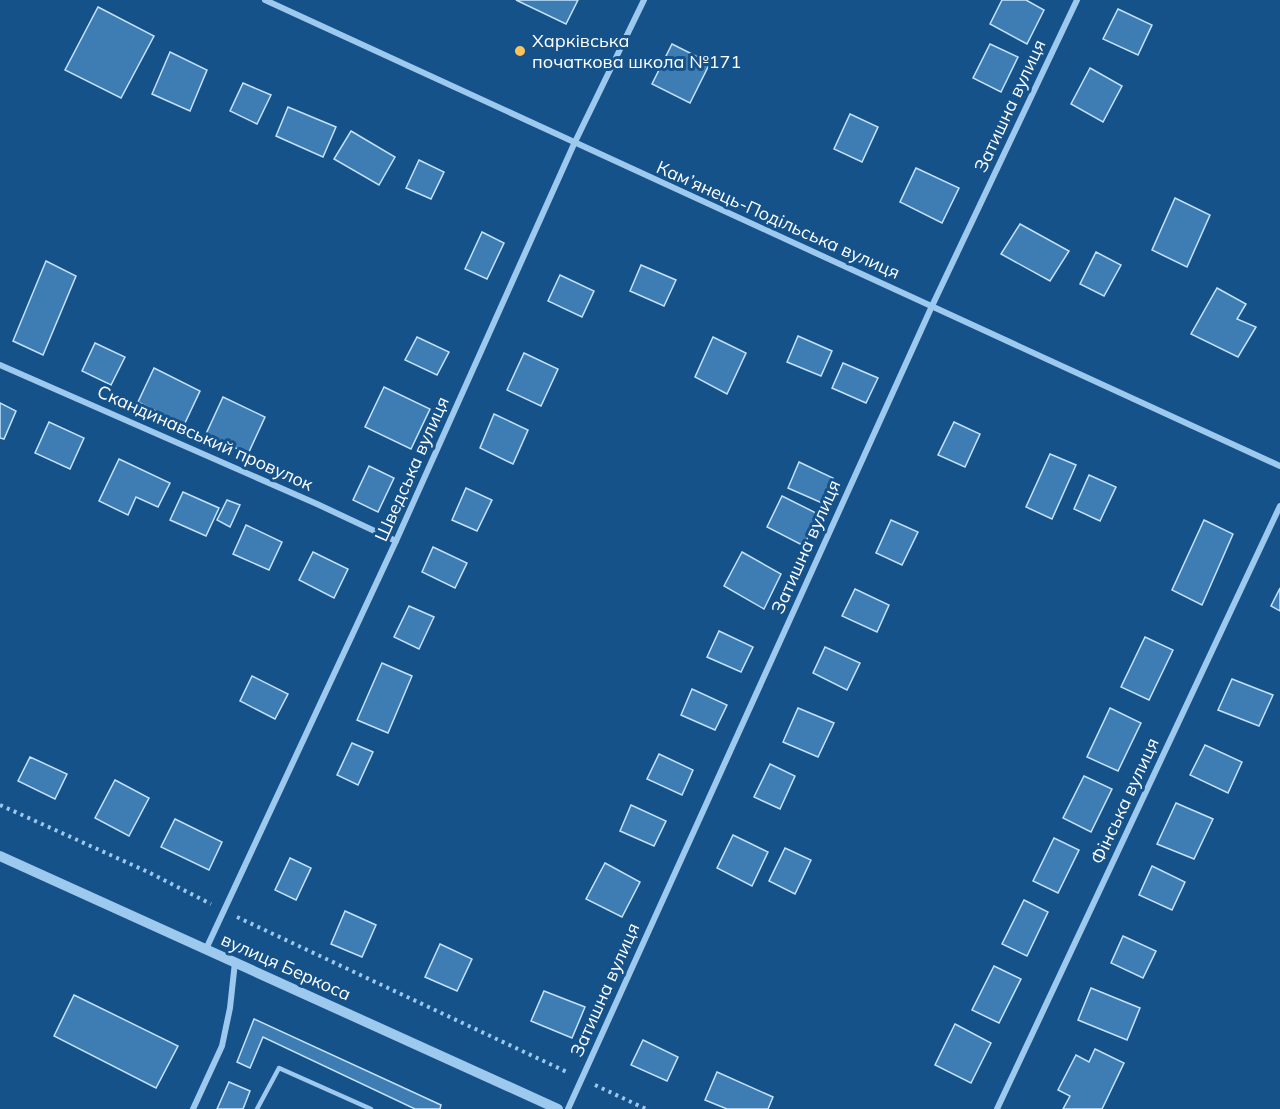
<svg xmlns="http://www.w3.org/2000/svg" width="1280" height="1109" font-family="Mulish,sans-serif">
  <rect width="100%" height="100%" fill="#16528a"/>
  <g fill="#3e7db3" stroke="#c4e2fb" stroke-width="1.5">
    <path d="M516,0H578L566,24Z"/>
    <path d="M1002,0H1026L1044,10L1027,44L990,24Z"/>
    <path d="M98,7L154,36L121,98L65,70Z"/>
    <path d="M1118,9L1152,25L1138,55L1103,39Z"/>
    <path d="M672,44L710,63L690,103L652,84Z"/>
    <path d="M990,44L1018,57L1001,92L973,78Z"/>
    <path d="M170,52L207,70L190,111L152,94Z"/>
    <path d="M1090,68L1122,86L1103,122L1071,104Z"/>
    <path d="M243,83L271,95L257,124L230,111Z"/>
    <path d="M288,107L336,127L323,157L276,136Z"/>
    <path d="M850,114L878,127L862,162L834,149Z"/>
    <path d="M351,131L395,157L379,185L334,159Z"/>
    <path d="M419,160L444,172L431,199L406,188Z"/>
    <path d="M916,168L959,188L942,223L900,202Z"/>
    <path d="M1175,198L1210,215L1187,267L1152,250Z"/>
    <path d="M1020,224L1069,251L1050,281L1001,254Z"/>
    <path d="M482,232L504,243L487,279L465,269Z"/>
    <path d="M1096,252L1121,265L1104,296L1080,284Z"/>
    <path d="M46,261L76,276L43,355L13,341Z"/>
    <path d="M641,265L676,280L664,306L630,291Z"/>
    <path d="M560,275L594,291L582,317L548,301Z"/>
    <path d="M1217,288L1246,304L1237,319L1256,327L1238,357L1191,334Z"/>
    <path d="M798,336L832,351L821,376L787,362Z"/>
    <path d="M417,337L449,352L437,375L405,360Z"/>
    <path d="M713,337L746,353L727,394L695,377Z"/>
    <path d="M95,343L125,357L111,385L82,371Z"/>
    <path d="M524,353L558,369L541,406L507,390Z"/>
    <path d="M843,363L878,378L866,403L832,388Z"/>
    <path d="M154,368L200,391L184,425L138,402Z"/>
    <path d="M384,387L430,409L411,449L365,427Z"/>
    <path d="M223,397L265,417L248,454L206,434Z"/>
    <path d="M0,403L16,411L4,439L0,438Z"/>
    <path d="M494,414L528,430L513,464L480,448Z"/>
    <path d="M49,422L84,438L70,469L35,453Z"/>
    <path d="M954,422L980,434L965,467L938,455Z"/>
    <path d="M1050,454L1076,465L1052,519L1026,507Z"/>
    <path d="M119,459L170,483L158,507L136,497L128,515L99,501Z"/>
    <path d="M799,462L833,478L822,503L788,488Z"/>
    <path d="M369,466L394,478L378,512L353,500Z"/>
    <path d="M1089,475L1116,487L1100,521L1074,509Z"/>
    <path d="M466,488L492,500L477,531L452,520Z"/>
    <path d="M183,492L219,508L206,536L170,520Z"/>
    <path d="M782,496L818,514L804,546L767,527Z"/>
    <path d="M227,500L240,505L230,527L217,520Z"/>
    <path d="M891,520L918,532L902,565L876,553Z"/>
    <path d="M1204,520L1233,534L1202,605L1172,590Z"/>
    <path d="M246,525L282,542L269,570L233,554Z"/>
    <path d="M433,547L467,563L455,588L422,572Z"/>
    <path d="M313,552L348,569L334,598L299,580Z"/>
    <path d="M742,552L781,574L764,609L724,586Z"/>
    <path d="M1280,588V611L1271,606Z"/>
    <path d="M855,589L889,605L877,632L842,616Z"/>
    <path d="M409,606L434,617L419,649L394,637Z"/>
    <path d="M719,631L753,647L741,672L707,657Z"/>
    <path d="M1145,637L1173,650L1149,700L1121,687Z"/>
    <path d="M825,647L860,663L847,690L813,673Z"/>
    <path d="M382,663L412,676L388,733L357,720Z"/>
    <path d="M252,676L288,694L275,719L240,701Z"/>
    <path d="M1232,679L1273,695L1259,726L1218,710Z"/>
    <path d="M692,689L727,705L715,730L681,715Z"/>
    <path d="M798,708L834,723L818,757L783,742Z"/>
    <path d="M1110,708L1141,723L1118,771L1087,757Z"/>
    <path d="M352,743L373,752L358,785L337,775Z"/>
    <path d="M1205,745L1242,762L1228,793L1190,775Z"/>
    <path d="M659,754L693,770L682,795L647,779Z"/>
    <path d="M30,757L67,774L55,799L18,781Z"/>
    <path d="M770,764L795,776L780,809L754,797Z"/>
    <path d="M1084,776L1112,789L1091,832L1063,818Z"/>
    <path d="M115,780L149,798L129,836L95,818Z"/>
    <path d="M1176,803L1213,819L1194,859L1157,844Z"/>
    <path d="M631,805L666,821L654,846L620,831Z"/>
    <path d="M175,819L222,842L209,870L161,847Z"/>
    <path d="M733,835L768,852L752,886L717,868Z"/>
    <path d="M1054,838L1079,850L1058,893L1033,881Z"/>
    <path d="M785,848L811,860L795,894L769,881Z"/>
    <path d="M290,858L311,868L296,900L275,890Z"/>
    <path d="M605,863L640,882L622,917L586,899Z"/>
    <path d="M1152,866L1185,882L1172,910L1139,895Z"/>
    <path d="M1024,900L1048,912L1027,956L1002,944Z"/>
    <path d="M345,911L376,925L362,957L331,944Z"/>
    <path d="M1123,936L1156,951L1143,978L1111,963Z"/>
    <path d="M440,944L472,959L457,991L425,977Z"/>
    <path d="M994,966L1021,979L999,1023L972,1010Z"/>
    <path d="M1091,988L1140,1008L1127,1040L1078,1020Z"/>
    <path d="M544,991L585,1007L572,1038L531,1021Z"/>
    <path d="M74,995L178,1046L156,1088L54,1036Z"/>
    <path d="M254,1019L441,1105L440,1109H415L263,1037L250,1068L237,1062Z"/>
    <path d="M955,1024L991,1043L971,1083L935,1065Z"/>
    <path d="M643,1040L678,1057L667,1081L631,1065Z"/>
    <path d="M1095,1049L1124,1063L1102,1109H1063L1070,1096L1058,1090L1076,1055L1089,1062Z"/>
    <path d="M717,1072L773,1097L768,1109H727L705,1100Z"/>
    <path d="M229,1082L250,1091L243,1109H217Z"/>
  </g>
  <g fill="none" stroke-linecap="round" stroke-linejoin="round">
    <g stroke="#9ec9ef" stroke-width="4" stroke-dasharray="3 4.5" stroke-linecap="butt">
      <path d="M0,805L148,872L211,904"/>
      <path d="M237,917L569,1073"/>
      <path d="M595,1085L646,1109"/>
    </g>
    <path stroke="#9ec9ef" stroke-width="4.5" d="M257,1109L279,1068L371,1109"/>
    <g stroke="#9ec9ef" stroke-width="6">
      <path d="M265,0C602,157 942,310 1280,466"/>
      <path d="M0,365L317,504L396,541"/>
      <path d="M206,949L396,541L574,144L644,0"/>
      <path d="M193,1109L222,1046L230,1008L235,962"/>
      <path d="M568,1109L932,306L1077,0"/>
      <path d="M997,1109L1280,506"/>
    </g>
    <path stroke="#9ec9ef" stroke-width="10" d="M0,856L558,1109"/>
  </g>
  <circle fill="#ffc25c" stroke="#16528a" stroke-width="2" cx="520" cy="51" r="6"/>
  <g text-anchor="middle" stroke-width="6" stroke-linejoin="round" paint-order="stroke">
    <g font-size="18" fill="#fff" stroke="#16528a" text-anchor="start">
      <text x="532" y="47">Харківська<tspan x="532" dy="21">початкова школа №171</tspan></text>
    </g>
    <g font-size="18" fill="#fff" stroke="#16528a">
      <text transform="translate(1010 106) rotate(-65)" y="6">Затишна вулиця</text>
      <text transform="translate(778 220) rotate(24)" y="6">Кам’янець-Подільська вулиця</text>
      <text transform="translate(205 438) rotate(24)" y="6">Скандинавський провулок</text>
      <text transform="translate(412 469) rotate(-66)" y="6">Шведська вулиця</text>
      <text transform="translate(806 547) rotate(-66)" y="6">Затишна вулиця</text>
      <text transform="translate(1125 801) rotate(-65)" y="6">Фінська вулиця</text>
      <text transform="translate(286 967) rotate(24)" y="6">вулиця Беркоса</text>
      <text transform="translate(605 990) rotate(-66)" y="6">Затишна вулиця</text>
    </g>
  </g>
</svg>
